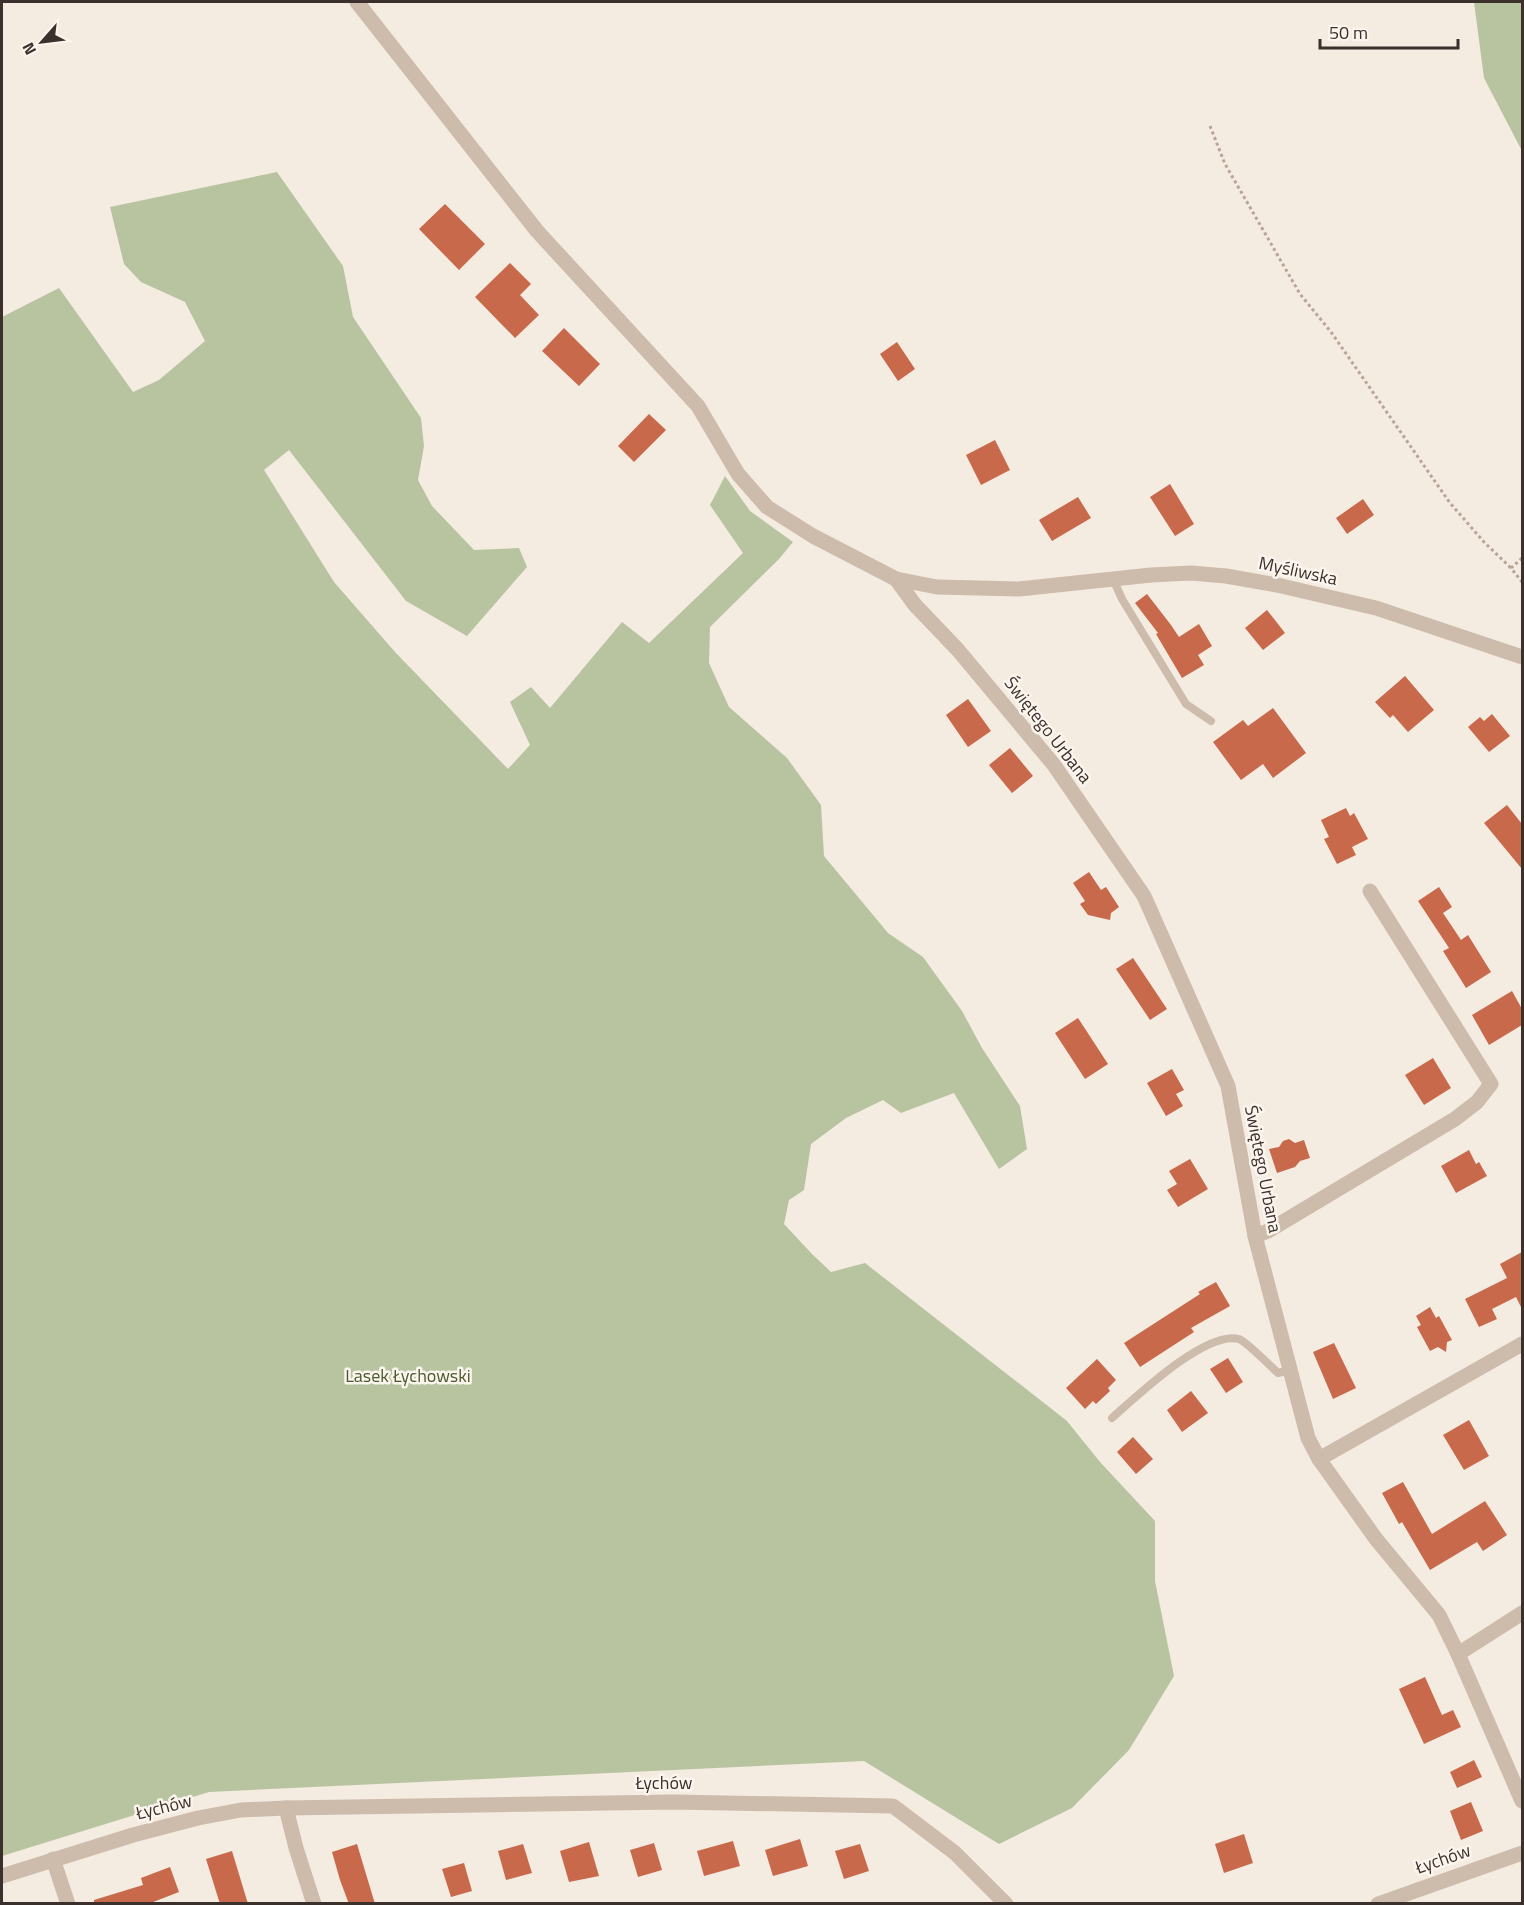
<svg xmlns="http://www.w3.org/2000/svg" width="1524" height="1905" font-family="'Titillium Web',sans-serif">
  <rect width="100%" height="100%" fill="#f4ebe1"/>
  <g fill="#b8c4a0">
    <path d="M1474,2H1522V151L1484,78Z"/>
    <path d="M277,172L343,266L353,317L421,418L424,446L418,480L432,506L474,550L519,548L527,567L467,636L406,601L289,450L264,470L334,582L395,652L508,769L530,745L510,702L531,687L550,708L622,622L649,643L743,553L710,505L725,476L750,511L793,542L779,559L710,627L709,663L729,707L787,758L821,805L824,856L888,933L923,957L962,1011L982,1048L1020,1106L1027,1149L999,1169L954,1093L901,1113L883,1100L846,1118L811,1144L804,1190L789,1200L784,1224L812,1254L831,1272L865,1263L1067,1421L1100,1462L1155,1521V1581L1174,1676L1129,1750L1072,1808L999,1844L864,1761L209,1792L2,1856V317L59,288L133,392L159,380L205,341L185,302L141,282L124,264L110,207Z"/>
  </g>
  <g fill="#c8694b">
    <path d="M445,204L485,244L459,270L419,229Z"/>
    <path d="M510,263L531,284L520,295L539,315L515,338L475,297Z"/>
    <path d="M564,328L600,364L579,386L542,351Z"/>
    <path d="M897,342L915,369L898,381L880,354Z"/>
    <path d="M649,414L666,430L634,462L618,446Z"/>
    <path d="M995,440L1010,470L981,485L966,455Z"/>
    <path d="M1170,484L1194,524L1175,536L1150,497Z"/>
    <path d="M1078,497L1091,518L1052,541L1039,520Z"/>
    <path d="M1363,499L1374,515L1347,534L1336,518Z"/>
    <path d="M1147,594L1171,625L1179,637L1199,624L1212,646L1198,655L1204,665L1182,678L1156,634L1158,633L1135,603Z"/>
    <path d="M1267,610L1285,633L1263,650L1245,628Z"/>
    <path d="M1405,676L1434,710L1408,732L1393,715L1390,718L1375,702Z"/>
    <path d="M968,699L991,731L968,747L946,715Z"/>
    <path d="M1273,708L1306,753L1273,778L1263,764L1241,780L1213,742L1243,720L1248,726Z"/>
    <path d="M1492,714L1510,736L1489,752L1468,727L1480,717L1484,721Z"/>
    <path d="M1010,748L1033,776L1012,793L989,765Z"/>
    <path d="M1507,805L1522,824V869L1484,823Z"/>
    <path d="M1346,808L1350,816L1354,813L1368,839L1352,847L1356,855L1337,864L1324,839L1329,837L1321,820Z"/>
    <path d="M1089,872L1101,890L1106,887L1119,907L1111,913L1110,920L1088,915L1080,904L1085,901L1073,883Z"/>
    <path d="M1439,887L1452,907L1443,913L1461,940L1468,935L1491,972L1466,988L1443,951L1449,948L1418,901Z"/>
    <path d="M1133,958L1167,1009L1150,1020L1116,969Z"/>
    <path d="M1512,991L1522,1009V1025L1489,1045L1472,1015Z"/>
    <path d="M1078,1018L1108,1064L1085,1079L1055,1033Z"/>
    <path d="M1433,1058L1451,1088L1424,1105L1405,1075Z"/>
    <path d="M1172,1069L1184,1090L1176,1094L1183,1106L1166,1116L1147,1083Z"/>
    <path d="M1289,1139L1295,1143L1304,1140L1310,1158L1300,1161L1295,1167L1277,1173L1269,1149L1279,1147L1283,1141Z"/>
    <path d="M1469,1150L1476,1164L1479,1162L1487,1176L1456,1193L1441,1166Z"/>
    <path d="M1190,1159L1208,1189L1178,1207L1167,1190L1177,1184L1169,1171Z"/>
    <path d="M1522,1252V1309L1516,1297L1492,1309L1497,1319L1479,1327L1465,1299L1507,1278L1500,1264Z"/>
    <path d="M1216,1282L1230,1306L1191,1328L1194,1332L1140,1367L1124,1343L1200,1294L1198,1292Z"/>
    <path d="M1430,1307L1436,1318L1439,1316L1452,1340L1447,1342L1446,1352L1438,1347L1430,1351L1417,1327L1421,1325L1416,1316Z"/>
    <path d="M1334,1343L1356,1388L1333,1399L1313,1352Z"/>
    <path d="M1228,1358L1243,1382L1226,1393L1210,1369Z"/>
    <path d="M1097,1359L1116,1380L1108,1388L1110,1391L1096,1404L1093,1401L1085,1409L1066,1388Z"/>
    <path d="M1191,1391L1208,1413L1182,1432L1167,1410Z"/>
    <path d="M1469,1420L1489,1456L1464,1470L1443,1435Z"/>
    <path d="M1133,1437L1153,1459L1136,1474L1117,1452Z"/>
    <path d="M1403,1482L1432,1534L1485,1501L1507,1535L1483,1551L1477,1542L1430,1570L1402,1522L1399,1524L1382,1493Z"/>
    <path d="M1425,1677L1442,1715L1453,1710L1461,1727L1424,1744L1399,1689Z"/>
    <path d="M1474,1760L1482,1777L1457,1788L1450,1772Z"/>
    <path d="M1471,1802L1483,1831L1461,1840L1450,1811Z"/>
    <path d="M1244,1834L1253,1863L1224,1873L1215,1844Z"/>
    <path d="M800,1839L808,1866L773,1876L765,1850Z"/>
    <path d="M733,1841L740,1866L704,1876L697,1851Z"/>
    <path d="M589,1842L599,1876L569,1882L560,1851Z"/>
    <path d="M654,1843L662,1870L638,1877L630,1850Z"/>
    <path d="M357,1844L375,1904H349L340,1880L332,1852Z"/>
    <path d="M523,1844L532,1873L506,1880L498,1851Z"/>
    <path d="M860,1844L869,1871L844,1879L835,1851Z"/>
    <path d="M232,1851L248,1904H220L206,1859Z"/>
    <path d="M464,1863L472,1891L451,1897L442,1869Z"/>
    <path d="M170,1867L179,1892L148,1904H94V1900L143,1885L141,1878Z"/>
  </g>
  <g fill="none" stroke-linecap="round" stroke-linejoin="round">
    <g stroke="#b9a596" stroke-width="3" stroke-dasharray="3 3" stroke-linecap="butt">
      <path d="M1210,126L1225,164L1300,294L1331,332L1450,503L1484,542L1511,568"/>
      <path d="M1522,558L1511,568L1522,582"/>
    </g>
    <g stroke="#cdbbac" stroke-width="8">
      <path d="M1113,579L1122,599L1186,704L1211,721"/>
      <path d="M1112,1418C1137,1396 1206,1330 1239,1339C1247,1342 1270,1366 1278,1373L1290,1370"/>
    </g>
    <g stroke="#cdbbac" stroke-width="15">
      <path d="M357,2L537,231L698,406L738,474L767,507L813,536L896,579L937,587L1019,589L1151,575L1191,573L1226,576L1277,585L1376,608L1522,657"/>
      <path d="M896,579L915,605L958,650L1054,765L1144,896L1228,1086L1255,1236L1308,1438L1319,1459L1376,1539L1439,1615L1458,1654L1522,1801"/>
      <path d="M1255,1236L1268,1231L1455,1119L1477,1102L1491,1084L1370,891"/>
      <path d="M1319,1459L1522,1344"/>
      <path d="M1458,1654L1522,1613"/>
      <path d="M286,1808L296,1848L314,1904"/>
      <path d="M53,1859L68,1904"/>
      <path d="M2,1876L133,1835L198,1818L241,1810L286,1808L675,1802L893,1806L955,1853L1006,1904"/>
      <path d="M1378,1904L1522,1853"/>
    </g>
  </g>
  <g text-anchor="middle" stroke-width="5" stroke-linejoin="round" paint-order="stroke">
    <g font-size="18" fill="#3b302b" stroke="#fbf5ee">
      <text transform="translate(1298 571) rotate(12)" y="6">Myśliwska</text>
      <text transform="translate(1048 730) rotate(52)" y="6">Świętego Urbana</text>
      <text transform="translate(1263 1169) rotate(79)" y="6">Świętego Urbana</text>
      <text x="664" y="1789">Łychów</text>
      <text transform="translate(164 1807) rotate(-14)" y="6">Łychów</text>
      <text transform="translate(1443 1859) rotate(-19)" y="6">Łychów</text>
    </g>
    <g font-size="18" fill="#4a5a2e" stroke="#fbf5ee">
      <text x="408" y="1382">Lasek Łychowski</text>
    </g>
  </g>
  <rect width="1524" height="1905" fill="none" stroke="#3b302b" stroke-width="6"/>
  <g transform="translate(42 42) rotate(242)" stroke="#fbf5ee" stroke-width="4.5" paint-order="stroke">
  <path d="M0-4.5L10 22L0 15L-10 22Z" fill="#3b302b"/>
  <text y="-9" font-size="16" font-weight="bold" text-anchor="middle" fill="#3b302b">N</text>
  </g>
  <path d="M1320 39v9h138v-9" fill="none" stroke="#3b302b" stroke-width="3"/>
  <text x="1329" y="39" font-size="18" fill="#3b302b" stroke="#fbf5ee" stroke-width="4.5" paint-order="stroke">50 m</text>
</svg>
